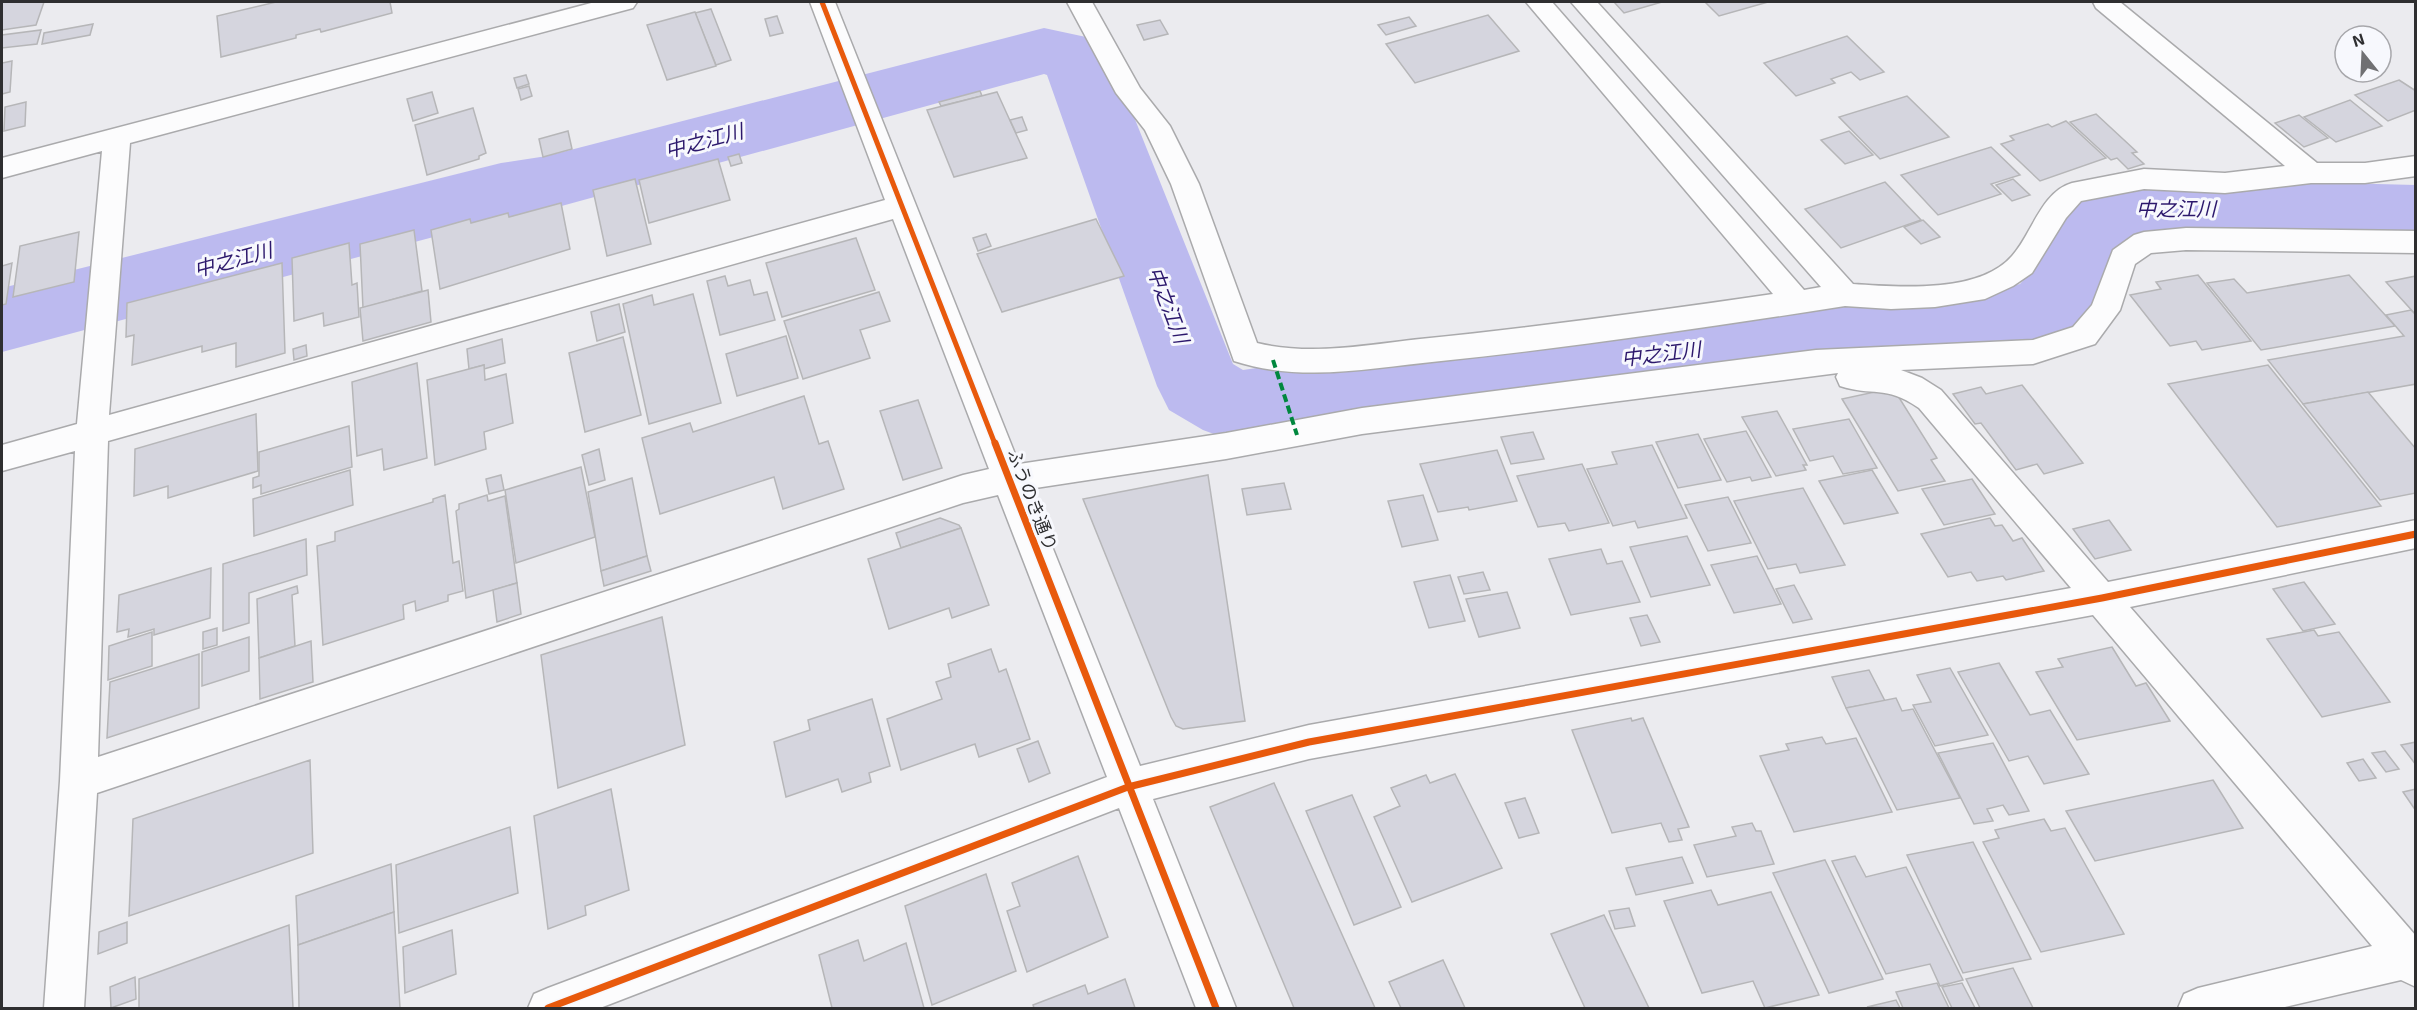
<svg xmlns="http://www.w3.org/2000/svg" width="2417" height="1010" font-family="'Exo 2','Noto Sans JP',sans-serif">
  <rect width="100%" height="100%" fill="#ebebef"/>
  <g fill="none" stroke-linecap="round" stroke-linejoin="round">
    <path fill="#bcbaef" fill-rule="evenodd" d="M1044,28L1100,40L1110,57L1233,364L1243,370L1350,354L1401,352L1834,300L1998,290L2020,284L2035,267L2046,231L2057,211L2076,195L2103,187L2139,178L2416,185V241L2139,234L2129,237L2121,244L2112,279L2100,300L2076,330L1998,354L1834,364L1401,420L1350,422L1233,441L1203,430L1169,410L1157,386L1047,75L1044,74L547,210L501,219L2,352V288L501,163L547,156Z"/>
  </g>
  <g fill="#d5d5de" stroke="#b6b6b8" stroke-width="1.5">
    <path d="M2,2H44L36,25L2,30Z"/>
    <path d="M276,2H390L392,13L321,32L320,29L296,35V38L221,57L217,16Z"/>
    <path d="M1614,2H1662L1624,13Z"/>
    <path d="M1705,2H1768L1719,16Z"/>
    <path d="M711,9L731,60L716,65L695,13Z"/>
    <path d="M695,12L716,66L667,80L647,25Z"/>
    <path d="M1488,15L1519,51L1415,83L1386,44Z"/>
    <path d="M777,16L783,33L770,36L765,19Z"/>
    <path d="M1409,17L1416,26L1386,35L1378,25Z"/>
    <path d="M1160,20L1168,34L1144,40L1137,25Z"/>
    <path d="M93,24L90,35L42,44L44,33Z"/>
    <path d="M41,30L37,44L2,48V35Z"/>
    <path d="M1847,36L1884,72L1860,80L1851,72L1831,79L1835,83L1796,96L1764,63Z"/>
    <path d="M12,61L10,92L2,94V63Z"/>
    <path d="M526,75L529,84L517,88L514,78Z"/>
    <path d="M2399,80L2416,91V110L2388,121L2355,95Z"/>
    <path d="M529,86L532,96L521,100L518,89Z"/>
    <path d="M980,91L982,96L941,106L939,102Z"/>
    <path d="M432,92L438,113L413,121L407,99Z"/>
    <path d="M997,92L1027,158L954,177L927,110Z"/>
    <path d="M1907,96L1949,137L1880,159L1839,117Z"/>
    <path d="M2350,100L2382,126L2336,142L2304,117Z"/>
    <path d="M26,102L25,126L4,131L5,107Z"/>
    <path d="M473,108L486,153L479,156V159L427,175L415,125Z"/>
    <path d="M2096,114L2137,152L2132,153L2144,164L2128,169L2117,158L2111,160L2070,122Z"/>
    <path d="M2299,115L2328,138L2304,147L2275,123Z"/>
    <path d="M1022,117L1027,130L1016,133L1010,120Z"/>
    <path d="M2066,121L2106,158L2040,181L2001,144L2014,140L2010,136L2048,124L2052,127Z"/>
    <path d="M568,131L572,149L543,157L539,139Z"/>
    <path d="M1849,131L1873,155L1845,164L1821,140Z"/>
    <path d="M1991,147L2020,175L1991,184L2001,194L1938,215L1901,175Z"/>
    <path d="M739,154L742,163L731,166L728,157Z"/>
    <path d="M718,159L730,200L649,223L639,180Z"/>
    <path d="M635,179L651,244L607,256L593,190Z"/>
    <path d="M2013,179L2030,195L2012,201L1996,185Z"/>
    <path d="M1885,182L1921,220L1841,248L1805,209Z"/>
    <path d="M561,203L570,249L440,289L431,230L470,219L471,223L508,213L509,217Z"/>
    <path d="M1096,219L1124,276L1002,312L977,254Z"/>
    <path d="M1923,220L1940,237L1921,244L1904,227Z"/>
    <path d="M414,230L422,291L363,308L360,244Z"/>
    <path d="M79,232L74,282L13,297L20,246Z"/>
    <path d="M986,234L991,246L978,251L973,238Z"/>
    <path d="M856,238L875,290L782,317L766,263Z"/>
    <path d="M349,243L352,285L357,283L359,317L324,326L323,313L294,321L292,258Z"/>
    <path d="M12,263L6,304L2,305V266Z"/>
    <path d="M282,263L285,353L236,367V343L202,352V346L132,365L134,335L126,337L127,303Z"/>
    <path d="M2198,275L2251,341L2202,350L2196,341L2170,346L2130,295L2161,289L2156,282Z"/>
    <path d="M2349,275L2395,326L2261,350L2207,283L2234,279L2247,293Z"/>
    <path d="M725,276L728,286L750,280L754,295L767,292L775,320L720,335L707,281Z"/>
    <path d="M2416,276V315L2386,282Z"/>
    <path d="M428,290L431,322L363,341L360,308Z"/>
    <path d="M879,292L890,321L860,330L870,358L803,379L784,321Z"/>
    <path d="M693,294L721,403L649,424L623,304L652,295L654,305Z"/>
    <path d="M619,304L625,332L597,341L591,312Z"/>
    <path d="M2411,310L2416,315V384L2303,404L2268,360L2404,336L2386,315Z"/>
    <path d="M786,336L798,378L737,396L726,354Z"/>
    <path d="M623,337L641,415L585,432L569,353Z"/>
    <path d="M502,339L505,363L484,369V365L469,369L467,349Z"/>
    <path d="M306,345L307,356L294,360L293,349Z"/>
    <path d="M417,363L427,458L384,470L382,449L357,456L352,382Z"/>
    <path d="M484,365L485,380L506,374L513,423L484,432L486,449L435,465L427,380Z"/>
    <path d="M2268,365L2381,506L2277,527L2168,384Z"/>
    <path d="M2022,385L2083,463L2044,474L2037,464L2016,470L1981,423L1975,424L1953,394L1981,387L1986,394Z"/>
    <path d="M1893,388L1937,458L1931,460L1945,481L1898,491L1842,399Z"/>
    <path d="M2368,392L2416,449V493L2380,500L2303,404Z"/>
    <path d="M804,396L819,444L828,441L844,489L783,509L774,477L660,514L642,438L690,423L693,432Z"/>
    <path d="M918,400L942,468L903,480L880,411Z"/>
    <path d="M1777,411L1807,465H1803L1806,470L1776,476L1742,417Z"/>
    <path d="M256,414L258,471L168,498V486L134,496L135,449Z"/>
    <path d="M1849,419L1877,468L1843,474L1833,456L1810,461L1793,429Z"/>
    <path d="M349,426L352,467L261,494V485L253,488V478L259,476V452Z"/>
    <path d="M1746,431L1771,477L1752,481L1750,477L1727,482L1704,439Z"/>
    <path d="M1533,432L1544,459L1511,464L1501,437Z"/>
    <path d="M1698,434L1721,480L1678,488L1656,442Z"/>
    <path d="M1652,445L1687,518L1638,528L1635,521L1613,526L1587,469L1617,464L1612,452Z"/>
    <path d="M599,449L605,480L589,485L582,455Z"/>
    <path d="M1497,450L1517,501L1469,510L1468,507L1438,512L1420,464Z"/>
    <path d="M1582,464L1609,523L1569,531L1565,523L1538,527L1517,476Z"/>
    <path d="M581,467L595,537L516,563L505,490Z"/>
    <path d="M350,470L353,505L254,536L253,499Z"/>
    <path d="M1872,470L1898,513L1844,524L1819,481Z"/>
    <path d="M501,475L504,490L489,494L486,479Z"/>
    <path d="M1208,475L1245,721L1183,729L1176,726L1171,717L1083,499Z"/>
    <path d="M632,478L647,556L601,571L588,492Z"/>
    <path d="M1972,479L1995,514L1944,525L1922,489Z"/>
    <path d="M1284,483L1291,509L1247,515L1242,489Z"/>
    <path d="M1803,488L1845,565L1800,573L1796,564L1768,569L1734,501Z"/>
    <path d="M445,495L453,563L459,561L463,591L448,595V601L416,611L415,601L403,605L404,619L323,645L317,546L335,541V532L433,502V499Z"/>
    <path d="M487,495L488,501L505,496L517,583L466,598L456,511L459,509V504Z"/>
    <path d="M1423,495L1438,540L1402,547L1388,501Z"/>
    <path d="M1728,497L1751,543L1708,551L1685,505Z"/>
    <path d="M940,518L959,525L961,528L901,548L896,533Z"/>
    <path d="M1990,518L1995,526L2002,525L2013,541L2022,538L2044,571L2006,580L2003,576L1977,581L1971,572L1948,577L1921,534Z"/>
    <path d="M2109,520L2131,550L2095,559L2073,529Z"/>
    <path d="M961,528L989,605L952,618L949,608L889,629L868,559Z"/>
    <path d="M1687,536L1710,585L1651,597L1630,547Z"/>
    <path d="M306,539L307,575L249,593V623L223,631V564Z"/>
    <path d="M1601,549L1607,564L1622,561L1640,602L1571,615L1549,559Z"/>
    <path d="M647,556L651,571L604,586L601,571Z"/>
    <path d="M1757,556L1781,604L1734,613L1711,565Z"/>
    <path d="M211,568L210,618L154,635V629L128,637L129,629L117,632L119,595Z"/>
    <path d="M1483,572L1490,590L1464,594L1458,577Z"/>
    <path d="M1450,575L1465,621L1429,628L1414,582Z"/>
    <path d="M2304,582L2335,624L2303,631L2273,589Z"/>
    <path d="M517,583L521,614L497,622L493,590Z"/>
    <path d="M1794,585L1812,619L1793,623L1776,589Z"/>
    <path d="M297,586L298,593L292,595L295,646L259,658L257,599Z"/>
    <path d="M1507,592L1520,628L1479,637L1466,599Z"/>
    <path d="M1647,615L1660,642L1641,646L1630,618Z"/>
    <path d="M662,617L685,745L558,788L541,655Z"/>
    <path d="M217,628V645L203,649V632Z"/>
    <path d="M2314,630L2318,636L2339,632L2390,702L2322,717L2267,639Z"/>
    <path d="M152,632V666L108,680L109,646Z"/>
    <path d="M249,637V671L202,686V652Z"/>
    <path d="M311,641L313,682L260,699L259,658Z"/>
    <path d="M2112,647L2136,686L2146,683L2170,721L2077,740L2036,672L2063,667L2058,659Z"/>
    <path d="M991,649L999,672L1006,669L1030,739L979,757L975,744L901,770L887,719L942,699L936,682L951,677L948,664Z"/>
    <path d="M199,654V708L107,738L110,682Z"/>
    <path d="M1999,663L2030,715L2050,710L2089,774L2044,784L2028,756L2009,761L1958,672Z"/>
    <path d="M1950,668L1988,735L1935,746L1913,705L1931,702L1917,675Z"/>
    <path d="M1869,670L1885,701L1846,708L1832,677Z"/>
    <path d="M1896,698L1902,711L1913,709L1960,798L1897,810L1846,708Z"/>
    <path d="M872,699L890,766L869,773L871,782L842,792L838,779L786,797L774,742L810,730L808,720Z"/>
    <path d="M1631,718L1632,721L1643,718L1689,827L1678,829L1682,840L1669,842L1661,823L1612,833L1572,730Z"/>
    <path d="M1822,737L1826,744L1856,738L1892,812L1794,832L1760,756L1789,750L1786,744Z"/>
    <path d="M1038,741L1050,773L1029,782L1017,749Z"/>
    <path d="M2416,742V765L2401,745Z"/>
    <path d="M1993,743L2029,811L2009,815L2003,805L1987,809L1993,821L1974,824L1938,753Z"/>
    <path d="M2385,751L2399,769L2386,772L2372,753Z"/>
    <path d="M2363,759L2376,778L2359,781L2347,763Z"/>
    <path d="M310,760L313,853L129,916L133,819Z"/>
    <path d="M1455,774L1502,868L1412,902L1374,817L1400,806L1391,788L1426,775L1430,783Z"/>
    <path d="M2213,780L2243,828L2095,861L2066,811Z"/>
    <path d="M1274,783L1375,1008H1294L1210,807Z"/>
    <path d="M611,789L629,890L585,906L586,915L548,929L534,816Z"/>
    <path d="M2416,789V811L2403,792Z"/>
    <path d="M1352,795L1401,907L1354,925L1306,811Z"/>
    <path d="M1525,798L1539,833L1519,838L1505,803Z"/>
    <path d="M2044,819L2051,831L2065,828L2124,934L2041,952L1983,842L1999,838L1995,830Z"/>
    <path d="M1752,823L1756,831H1761L1774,864L1707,877L1694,845L1736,836L1732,827Z"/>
    <path d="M510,827L518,893L399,933L396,865Z"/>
    <path d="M1973,842L2031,959L1963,973L1907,855Z"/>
    <path d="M1078,856L1108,937L1027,972L1007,911L1020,906L1012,883Z"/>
    <path d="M1855,856L1866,877L1906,867L1963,980L1940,986L1930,964L1886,974L1832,861Z"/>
    <path d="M1682,857L1693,883L1636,895L1626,868Z"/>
    <path d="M1825,860L1883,979L1829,993L1773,873Z"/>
    <path d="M391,864L394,912L298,945L296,896Z"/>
    <path d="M986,874L1016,971L932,1005L905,906Z"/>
    <path d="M1711,890L1718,905L1771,892L1819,995L1765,1008L1753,981L1702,993L1664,901Z"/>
    <path d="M1629,908L1635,926L1615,929L1609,911Z"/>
    <path d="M394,912L400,1008H299L298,945Z"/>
    <path d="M1604,915L1649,1008H1585L1551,934Z"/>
    <path d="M127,922V943L98,954L99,932Z"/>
    <path d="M289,925L293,1008H139V979Z"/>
    <path d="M452,930L456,974L405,993L403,947Z"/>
    <path d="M858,940L864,961L906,943L924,1008H832L819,955Z"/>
    <path d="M1443,960L1465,1008H1401L1389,982Z"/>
    <path d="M2013,968L2033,1008H1980L1966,979Z"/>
    <path d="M135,977L136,999L111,1008L110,987Z"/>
    <path d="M1125,979L1135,1008H1034L1033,1005L1085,985L1088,994Z"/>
    <path d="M1937,983L1949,1008H1903L1896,992Z"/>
    <path d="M1962,983L1975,1008H1952L1942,987Z"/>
    <path d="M1896,1000L1900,1008L1867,1007Z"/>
  </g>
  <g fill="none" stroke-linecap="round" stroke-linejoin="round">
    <g stroke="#aaaaac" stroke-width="3">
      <g id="minor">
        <path d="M595,2H637L633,8L130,143L109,415L885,200L810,2H835L1019,464L1226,433L1362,408L1816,350L2033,340L2073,327L2092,305L2113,250L2134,235L2144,232L2186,228L2416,231V253L2186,250L2151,253L2135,264L2120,310L2095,344L2033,364L1901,370L1922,378L1941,390L2108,582L2416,520V548L2130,607L2416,936V987L2401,980L2281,1008H2178L2184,994L2198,988L2372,946L2093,615L1309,759L1153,799L1236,1008H1196L1119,808L600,1008H528L534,994L548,988L1107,777L998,495L963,503L97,793L84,1008H44L60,781L75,451L2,471V445L77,424L102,151L2,178V158ZM893,219L989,469L963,475L98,757L108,441ZM1838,373L1836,377L1840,386C1873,397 1884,384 1919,408L2071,588L1309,725L1140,766L1029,489L1226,459L1362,434Z"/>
        <path d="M1067,2H1092L1140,88L1170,126L1199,184L1257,343C1311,356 1366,345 1420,339C1538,327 1656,311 1773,294L1526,2H1552L1804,290L1821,287L1571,2H1597L1853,284C1898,287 1979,294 2012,256C2032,234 2041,192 2072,183L2144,169L2225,173L2285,166L2096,8L2093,2H2120L2317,163H2365L2416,156V176L2365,183H2311L2225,193L2144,189L2081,201L2066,218L2032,273L2013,286L1985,299L1935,307L1891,309L1845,306C1711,327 1576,347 1441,361C1371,368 1302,383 1234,361L1171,184L1145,130L1116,93Z"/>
      </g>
    </g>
    <use href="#minor" fill="#fcfcfd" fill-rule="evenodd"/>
    <path stroke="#00873e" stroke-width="4" stroke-dasharray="8 4" stroke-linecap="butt" d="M1273,360L1297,435"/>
    <g stroke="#f7f8fd" stroke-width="8">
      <path id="cycleway-far1" d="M822,2L995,444"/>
    </g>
    <g stroke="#f7f8fd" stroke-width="10">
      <g id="cycleway">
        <path d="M995,443L1216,1008"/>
        <path d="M548,1008L1128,787L1309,742L2102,598L2416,534"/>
      </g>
    </g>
    <use href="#cycleway-far1" stroke="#e8590c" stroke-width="5"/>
    <use href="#cycleway" stroke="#e8590c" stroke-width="7"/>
  </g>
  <g text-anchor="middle" stroke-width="6" stroke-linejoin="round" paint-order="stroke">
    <g font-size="18" fill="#2e2e30" stroke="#f7f8fd">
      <text transform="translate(1032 500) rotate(69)" y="6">ふうのき通り</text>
    </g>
    <g font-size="20" font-style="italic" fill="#2c186c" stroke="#f7f8fd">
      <text transform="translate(704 141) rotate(-15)" y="7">中之江川</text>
      <text x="2176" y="216">中之江川</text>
      <text transform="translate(233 260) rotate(-15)" y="7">中之江川</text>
      <text transform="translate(1168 305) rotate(69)" y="7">中之江川</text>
      <text transform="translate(1661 354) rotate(-7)" y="7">中之江川</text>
    </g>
  </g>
  <rect width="2417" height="1010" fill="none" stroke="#2e2e30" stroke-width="6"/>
  <g transform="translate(2363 54) rotate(342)"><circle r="28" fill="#f7f8fd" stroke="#a7a7ab" stroke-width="1.5"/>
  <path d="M0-4.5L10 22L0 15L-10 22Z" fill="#707073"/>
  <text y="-9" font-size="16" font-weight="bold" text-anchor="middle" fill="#2e2e30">N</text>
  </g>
</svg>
